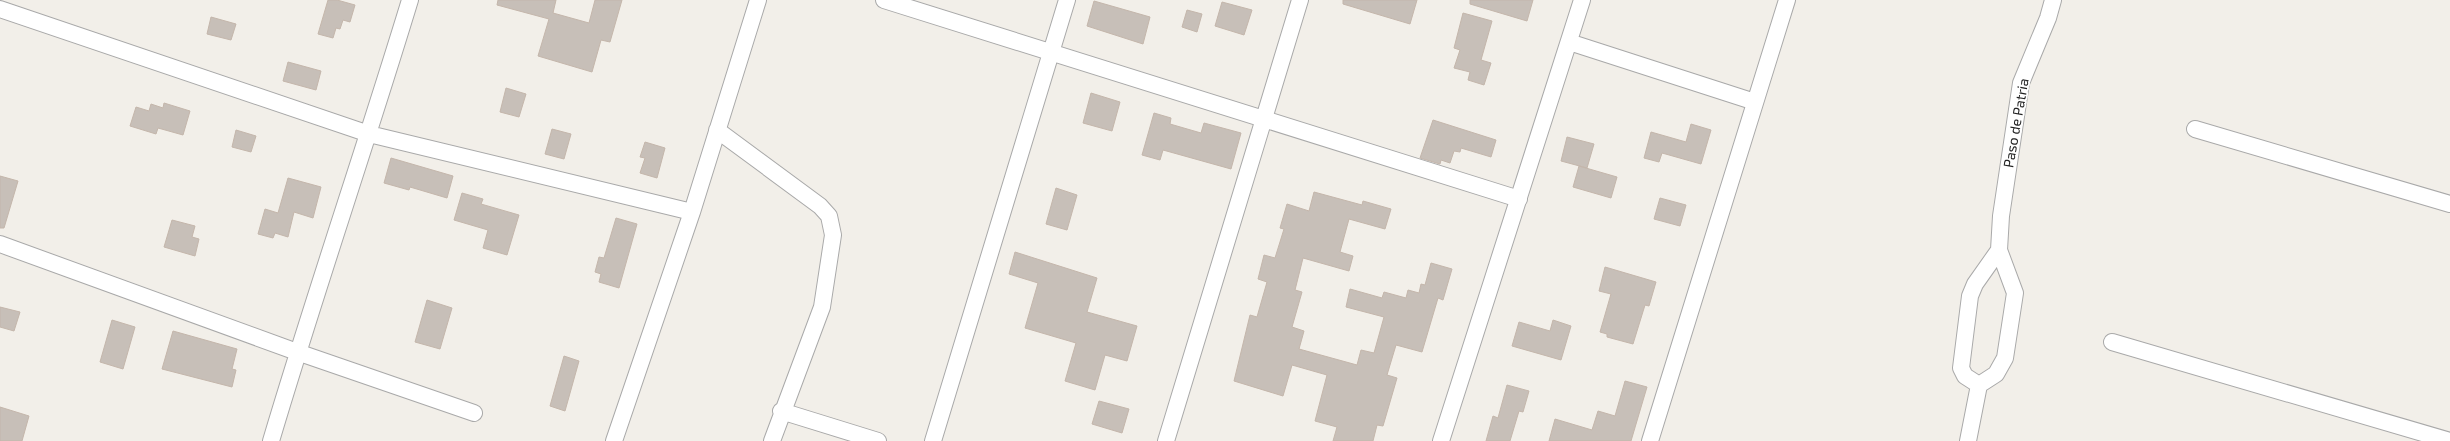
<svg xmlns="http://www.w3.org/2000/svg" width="2450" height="441" font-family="'Exo 2',sans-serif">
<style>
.building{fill:#c7bfb8;stroke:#c4b6ab}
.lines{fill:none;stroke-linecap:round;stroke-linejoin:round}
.minor-casing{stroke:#a9a9a9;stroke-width:18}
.minor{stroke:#fff;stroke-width:16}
.labels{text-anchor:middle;stroke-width:3.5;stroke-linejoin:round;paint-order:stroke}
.street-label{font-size:14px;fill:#222;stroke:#fff}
</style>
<rect width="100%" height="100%" fill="#f2efe9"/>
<path class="building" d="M 328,0 L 337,0 L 355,5 L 350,22 L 343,20 L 340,29 L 336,28 L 333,38 L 318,34 Z
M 498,0 L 556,0 L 553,13 L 589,23 L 595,0 L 622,0 L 610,42 L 601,40 L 592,72 L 538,56 L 549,19 L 497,5 Z
M 1343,0 L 1417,0 L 1410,24 L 1343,4 Z
M 1470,0 L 1533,0 L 1527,21 L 1470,4 Z
M 1094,1 L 1150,17 L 1143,44 L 1087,26 Z
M 1222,2 L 1252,10 L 1244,35 L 1215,26 Z
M 1187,10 L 1202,14 L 1197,32 L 1182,27 Z
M 1463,13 L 1492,21 L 1481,60 L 1491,63 L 1484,85 L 1468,80 L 1470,72 L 1454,68 L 1460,50 L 1454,48 Z
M 211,17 L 236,24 L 231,40 L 207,34 Z
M 288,62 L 321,71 L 316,90 L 283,81 Z
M 506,88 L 526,94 L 519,117 L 500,112 Z
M 1091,93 L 1120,102 L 1112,131 L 1083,123 Z
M 164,103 L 190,111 L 183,135 L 158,128 L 156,134 L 130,126 L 136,107 L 149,111 L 151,104 L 163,108 Z
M 1154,113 L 1171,118 L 1170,124 L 1201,133 L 1204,123 L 1241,133 L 1231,169 L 1163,150 L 1160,160 L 1142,155 Z
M 1433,120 L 1496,140 L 1491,157 L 1461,148 L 1460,152 L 1454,151 L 1450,163 L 1441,160 L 1440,164 L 1420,158 Z
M 1691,124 L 1711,130 L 1701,164 L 1662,153 L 1659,162 L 1644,158 L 1651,132 L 1686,142 Z
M 552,129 L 571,134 L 564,159 L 545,154 Z
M 236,130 L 256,136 L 251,152 L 232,147 Z
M 1567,137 L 1594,144 L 1587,168 L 1561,161 Z
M 645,142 L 665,148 L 657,178 L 640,173 L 645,158 L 640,157 Z
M 391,158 L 453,176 L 447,198 L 410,187 L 409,190 L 384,183 Z
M 1579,166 L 1617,177 L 1611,198 L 1573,187 Z
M 0,176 L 18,181 L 4,228 L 0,228 Z
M 288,178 L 321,187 L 313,218 L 294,212 L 288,237 L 275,233 L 273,238 L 258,234 L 265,209 L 278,213 Z
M 1056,188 L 1077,195 L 1067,230 L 1046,224 Z
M 1314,192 L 1362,205 L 1363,201 L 1391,209 L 1385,229 L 1349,219 L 1340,252 L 1353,256 L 1349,271 L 1303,258 L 1295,290 L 1302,292 L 1292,327 L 1304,331 L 1299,349 L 1357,365 L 1361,350 L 1374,353 L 1384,317 L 1346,307 L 1350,289 L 1382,298 L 1384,292 L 1406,298 L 1408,290 L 1419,293 L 1421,284 L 1425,285 L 1431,263 L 1452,269 L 1443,300 L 1438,298 L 1422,352 L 1396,345 L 1387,375 L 1397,378 L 1383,426 L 1377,425 L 1373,441 L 1333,441 L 1337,427 L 1315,421 L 1327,375 L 1292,365 L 1283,396 L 1234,381 L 1250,315 L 1257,317 L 1267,282 L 1258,279 L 1264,255 L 1275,258 L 1284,229 L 1280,228 L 1287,204 L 1309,211 Z
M 462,193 L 483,199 L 481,204 L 519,215 L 507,255 L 483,248 L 488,230 L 454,220 Z
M 1660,198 L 1686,205 L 1680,226 L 1654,219 Z
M 616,218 L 637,224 L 619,288 L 599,282 L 601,274 L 595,272 L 599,257 L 604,258 Z
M 172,220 L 195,226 L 192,237 L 199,239 L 195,256 L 164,247 Z
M 1015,252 L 1097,278 L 1087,312 L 1137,326 L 1127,361 L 1105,355 L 1095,390 L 1065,381 L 1076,343 L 1025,328 L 1038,283 L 1009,274 Z
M 1605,267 L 1656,282 L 1649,306 L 1645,305 L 1633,344 L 1607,337 L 1607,334 L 1600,332 L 1611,294 L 1599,291 Z
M 427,300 L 452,308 L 440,349 L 415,342 Z
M 0,307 L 20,312 L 14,331 L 0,327 Z
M 112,320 L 135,327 L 123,369 L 100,362 Z
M 1553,320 L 1571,326 L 1561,360 L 1512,346 L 1519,322 L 1550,331 Z
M 173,331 L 237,349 L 232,369 L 236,370 L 232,387 L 162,369 Z
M 564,356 L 579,361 L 565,411 L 550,406 Z
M 1625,381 L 1647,387 L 1631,441 L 1549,441 L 1555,419 L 1592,430 L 1598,411 L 1615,416 Z
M 1507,385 L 1529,391 L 1523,412 L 1519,411 L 1510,441 L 1486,441 L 1493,416 L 1498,418 Z
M 1099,401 L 1129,409 L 1122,433 L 1092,424 Z
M 0,407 L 29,416 L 22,441 L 0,441 Z"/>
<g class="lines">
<g class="minor-casing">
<path id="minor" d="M 884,0 L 1519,199
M 0,9 L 369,134 L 692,212
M 1569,42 L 1755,102
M 2195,129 L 2450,204
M 717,130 L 820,206 L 829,216 L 833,235 L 822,307 L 772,441
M 0,244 L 297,352 L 474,413
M 2112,342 L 2450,441
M 1979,385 L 1965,376 L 1961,368 L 1970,296 L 1975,284 L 1999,250
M 781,411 L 878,441
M 271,441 C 315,293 365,148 410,0
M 614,441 L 692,212 L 758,0
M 933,441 L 1067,0
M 1166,441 L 1300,0
M 1441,441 L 1582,0
M 1650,441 L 1787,0
M 1968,441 L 1979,385 L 1996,374 L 2005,358 L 2015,293 L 1999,250 L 2001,216 L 2021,83 L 2048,18 L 2053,0"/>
</g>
<use href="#minor" class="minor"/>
</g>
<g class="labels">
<g class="street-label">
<text transform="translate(2016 123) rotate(-80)" y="5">Paso de Patria</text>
</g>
</g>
</svg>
